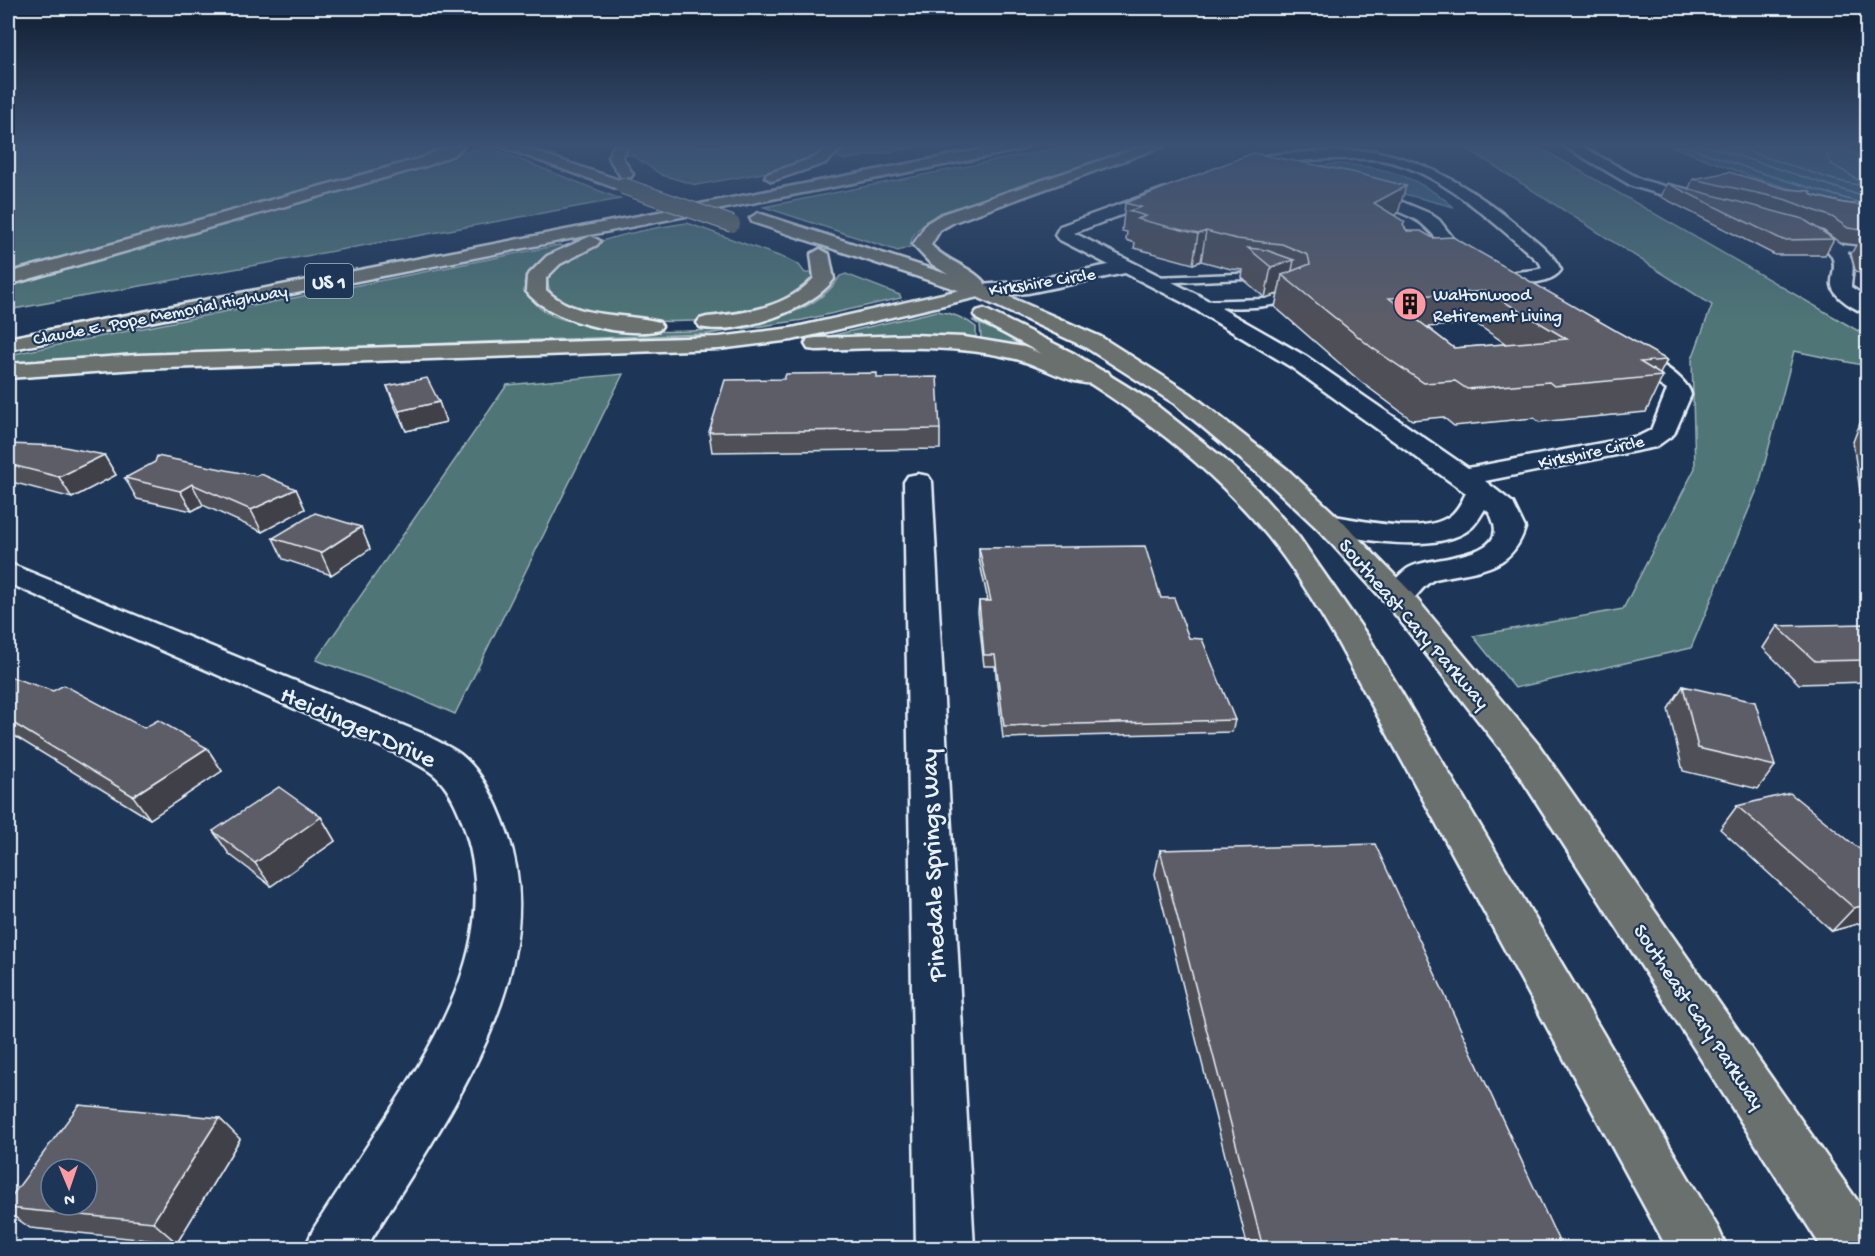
<svg xmlns="http://www.w3.org/2000/svg" width="1875" height="1256" font-family="'Gochi Hand',sans-serif">
<style>
.green{fill:#4f7476;stroke:#9cb2b7;stroke-width:1.5}
.water{fill:#406a88;stroke:#83a0b5;stroke-width:1.5}
.lines{fill:none;stroke-linecap:round;stroke-linejoin:round}
.shore{stroke:#a5bbcb;stroke-width:1.5}
.service-casing{stroke:#e8f1f8;stroke-width:5}
.minor-casing{stroke:#e8f1f8;stroke-width:5}
.primary-casing{stroke:#e8f1f8;stroke-width:5}
.motorway-casing{stroke:#e8f1f8;stroke-width:5}
.service{fill:#1d3557;fill-rule:evenodd}
.minor{fill:#1d3557;fill-rule:evenodd}
.primary{fill:#6a706d;fill-rule:evenodd}
.motorway{fill:#6a706d;fill-rule:evenodd}
.primary-bridge-casing{stroke:#e8f1f8;stroke-width:18;stroke-linecap:butt}
.primary-bridge{stroke:#6a706d;stroke-width:16}
.wall{fill:#505059;stroke:#e8f1f8;stroke-width:1.5;fill-rule:evenodd}
.shaded-wall{fill:#414149;stroke:#e8f1f8;stroke-width:1.5}
.building{fill:#5d5d68;stroke:#e8f1f8;stroke-width:1.5;fill-rule:evenodd}
.labels{text-anchor:middle;stroke-width:4.5;stroke-linejoin:round;paint-order:stroke}
.far-street-label{font-size:18px;fill:#e8f1f8;stroke:#1d3557}
.far-poi-label{font-size:18px;fill:#e8f1f8;stroke:#1d3557;text-anchor:start}
.shield{fill:#1d3557;stroke:#abb9c8;stroke-width:1.5}
.shield-label{font-size:20px;font-weight:bold;fill:#e8f1f8}
.street-label{font-size:21px;fill:#e8f1f8;stroke:#1d3557}
.near-street-label{font-size:26px;fill:#e8f1f8;stroke:#1d3557}
</style>
<rect width="100%" height="100%" fill="#1d3557"/>
<filter id="ink" filterUnits="userSpaceOnUse"><feTurbulence type="fractalNoise" baseFrequency=".0167" numOctaves="2"/><feDisplacementMap in="SourceGraphic" scale="12" xChannelSelector="R" yChannelSelector="G"/><feConvolveMatrix kernelMatrix="1 2 1 2 8 2 1 2 1" color-interpolation-filters="sRGB"/></filter>
<g filter="url(#ink)">
<path class="green" d="M 8,146 L 444,146 L 444,147 L 427,156 L 385,169 L 8,271 Z
M 628,146 L 829,146 L 820,156 L 785,169 L 696,185 L 662,175 L 632,155 L 623,154 Z
M 846,146 L 919,146 L 845,160 L 835,156 L 843,152 Z
M 1067,146 L 1143,146 L 944,214 C 928,222 912,228 910,247 L 898,251 L 764,207 Z
M 1463,146 L 1537,146 L 1867,336 L 1867,366 L 1794,351 L 1759,485 L 1691,648 L 1515,688 L 1473,636 L 1623,609 L 1695,468 L 1692,359 L 1712,305 Z
M 488,147 L 620,199 L 8,310 L 8,282 L 455,154 Z
M 687,223 L 787,259 L 799,265 L 805,273 L 813,273 L 810,282 C 761,326 669,326 608,316 C 592,313 574,311 560,302 C 552,297 550,292 548,284 C 542,244 661,227 687,223 Z
M 559,245 L 564,247 C 545,254 533,265 524,283 C 528,293 533,303 541,309 C 554,319 574,322 589,325 C 652,337 804,338 840,276 L 846,274 L 900,295 L 901,298 L 803,320 L 707,334 L 202,352 L 8,365 L 8,355 Z
M 937,311 C 951,313 965,318 976,327 L 976,337 L 821,338 Z
M 972,320 L 1033,349 L 986,341 L 981,338 L 980,325 Z
M 623,374 L 455,714 L 405,692 L 316,660 L 507,385 Z"/>
<path class="water" d="M 1671,146 L 1843,147 L 1867,160 L 1867,212 L 1753,177 Z
M 1337,164 C 1384,166 1417,176 1454,207 L 1301,167 Z"/>
<g class="lines">
<path class="shore" d="M 1687,146 L 1755,171 L 1860,203
M 1708,146 L 1868,198
M 1733,146 L 1834,180 L 1858,185 L 1858,180 L 1830,163 L 1824,146"/>
<g class="service-casing">
<path id="service" d="M 1833,244 L 1868,248 L 1868,254 L 1830,249 L 1829,247 Z
M 1264,273 L 1269,276 L 1267,278 L 1154,283 L 1149,280 L 1154,277 Z
M 1297,290 L 1302,293 C 1280,312 1226,307 1198,307 L 1193,304 L 1198,301 L 1264,299 Z"/>
</g>
<g class="minor-casing">
<path id="minor" d="M 1564,146 L 1581,146 L 1642,180 L 1714,200 L 1716,203 L 1708,208 L 1632,186 Z
M 1374,151 C 1432,162 1479,193 1523,230 C 1538,242 1553,253 1561,270 C 1554,280 1540,282 1529,283 L 1545,297 L 1542,301 L 1528,301 L 1500,279 C 1509,269 1529,273 1542,268 L 1540,263 C 1497,225 1430,161 1370,159 C 1334,158 1295,160 1259,165 C 1250,166 1240,171 1234,164 C 1245,152 1352,150 1374,151 Z
M 1165,188 L 1173,193 L 1171,196 L 1074,233 L 1198,295 L 1307,357 L 1468,468 L 1639,436 L 1651,430 L 1667,390 L 1617,358 L 1614,353 L 1617,348 C 1634,344 1690,377 1691,395 L 1674,434 L 1656,447 L 1485,481 L 1513,503 L 1525,528 C 1511,573 1475,570 1435,579 C 1414,590 1416,611 1387,604 L 1382,597 C 1388,588 1398,575 1407,569 C 1425,556 1504,560 1494,524 C 1492,518 1491,513 1485,509 C 1481,515 1477,523 1471,528 C 1438,555 1357,540 1319,530 L 1315,524 L 1319,518 L 1329,515 C 1361,520 1422,536 1450,516 C 1457,511 1462,501 1466,493 L 1291,367 L 1184,303 L 1125,273 L 1028,293 L 980,297 L 970,291 L 980,285 L 1028,281 L 1109,265 L 1058,239 L 1055,235 L 1060,226 Z
M 1357,190 L 1400,201 L 1429,213 L 1439,220 L 1453,238 L 1488,263 L 1486,267 C 1459,274 1437,233 1418,221 C 1398,209 1374,204 1351,198 L 1349,195 Z
M 1790,220 C 1811,225 1847,238 1852,262 C 1854,270 1851,279 1851,287 L 1868,298 L 1868,314 C 1857,311 1833,297 1832,285 C 1831,276 1837,266 1832,257 C 1825,242 1799,233 1784,229 L 1782,225 L 1784,221 Z
M 918,474 L 928,476 L 932,482 L 974,1248 L 916,1248 L 904,482 L 908,476 Z
M 8,563 L 424,734 C 436,741 449,746 460,754 C 482,771 498,806 507,832 C 558,976 437,1131 366,1248 L 305,1248 L 314,1228 C 338,1191 362,1154 386,1117 C 441,1033 499,938 466,833 C 460,813 450,788 433,774 C 423,766 409,760 398,754 L 8,583 Z"/>
</g>
<g class="primary-casing">
<path id="primary" d="M 499,146 L 519,146 L 628,183 L 631,186 L 628,189 L 618,189 Z
M 758,213 L 987,287 L 1101,337 L 1191,394 L 1288,470 L 1339,518 L 1409,590 L 1538,744 L 1868,1216 L 1868,1248 L 1822,1248 L 1512,764 L 1387,604 L 1319,530 L 1268,482 L 1175,404 L 1085,347 L 973,295 L 752,222 L 750,218 Z
M 984,309 L 1073,353 L 1151,401 L 1223,458 L 1256,489 L 1298,536 L 1371,641 L 1718,1228 L 1727,1248 L 1667,1248 L 1337,641 C 1316,605 1294,568 1267,535 C 1188,440 1085,375 977,319 L 974,315 L 977,311 Z"/>
</g>
<g class="motorway-casing">
<path id="motorway" d="M 448,146 L 464,146 L 453,155 L 429,165 L 8,285 L 8,273 L 419,159 Z
M 614,146 L 628,146 L 622,157 L 633,174 L 631,177 L 621,177 L 608,157 Z
M 829,146 L 844,146 L 826,163 L 772,181 L 765,177 L 767,174 L 816,157 Z
M 1000,146 L 1027,146 L 1020,150 L 8,350 L 8,338 Z
M 1144,146 L 1164,146 L 954,222 L 940,230 L 931,245 C 948,264 978,267 990,291 L 987,295 L 792,340 L 719,349 L 137,369 L 8,378 L 8,364 L 137,355 L 719,337 L 792,328 L 969,288 L 930,263 L 913,245 L 927,223 L 942,214 Z
M 591,236 L 600,241 L 597,245 L 560,264 L 546,278 L 546,290 C 577,320 621,312 659,322 L 662,326 L 659,330 C 626,339 547,320 526,291 L 527,276 L 547,256 Z
M 820,249 L 829,254 L 834,279 C 812,310 736,336 700,327 L 697,323 L 700,319 L 707,317 C 746,313 786,308 814,278 L 811,254 Z
M 912,335 L 964,337 L 1024,347 L 1068,364 L 1108,372 L 1111,377 L 1108,382 C 1076,390 1046,367 1016,359 C 951,343 883,348 816,350 L 808,349 L 805,344 L 808,339 L 816,338 Z"/>
</g>
<use href="#service" class="service"/>
<use href="#minor" class="minor"/>
<use href="#primary" class="primary"/>
<use href="#motorway" class="motorway"/>
<g class="primary-bridge-casing">
<path id="primary-bridge" d="M 623,186 L 732,224"/>
</g>
<use href="#primary-bridge" class="primary-bridge"/>
</g>
<path class="wall" d="M 1693,179 L 1812,195 L 1843,203 L 1868,206 L 1868,279 L 1855,270 L 1851,254 L 1856,245 L 1840,243 L 1824,231 L 1818,229 L 1834,239 L 1825,255 L 1775,255 L 1661,197 L 1667,183 L 1689,188 Z
M 1125,203 L 1398,213 L 1394,215 L 1407,231 L 1433,238 L 1667,360 L 1660,374 L 1663,376 L 1646,412 L 1539,422 L 1534,418 L 1454,426 L 1443,417 L 1412,420 L 1361,382 L 1275,307 L 1278,294 L 1265,298 L 1242,278 L 1243,270 L 1231,269 L 1201,261 L 1193,264 L 1134,248 L 1135,243 L 1126,240 L 1127,232 L 1122,231 ZM 1475,323 L 1506,344 L 1454,348 L 1427,327 Z
M 877,378 L 940,429 L 940,449 L 712,452 L 709,432 Z
M 387,386 L 439,402 L 446,422 L 406,431 L 394,405 Z
M 1868,402 L 1868,530 L 1865,526 L 1853,442 Z
M 8,444 L 104,455 L 116,475 L 72,498 L 8,481 Z
M 125,478 L 296,489 L 305,509 L 262,532 L 203,505 L 192,511 L 137,499 Z
M 361,527 L 370,549 L 331,575 L 283,559 L 273,538 Z
M 979,548 L 1161,598 L 1189,638 L 1235,720 L 1232,732 L 1003,738 L 995,666 L 984,666 L 978,612 L 979,601 L 988,601 L 979,559 Z
M 1777,626 L 1868,628 L 1868,682 L 1799,684 L 1763,648 Z
M 8,676 L 144,728 L 207,748 L 222,771 L 150,819 L 8,732 Z
M 1683,686 L 1775,766 L 1758,789 L 1683,771 L 1668,709 Z
M 1737,806 L 1868,856 L 1868,921 L 1832,931 L 1720,829 Z
M 321,817 L 335,841 L 271,886 L 229,854 L 213,831 Z
M 1160,850 L 1562,1248 L 1248,1248 L 1155,874 Z
M 219,1118 L 240,1139 L 177,1243 L 30,1228 L 8,1212 L 8,1201 Z"/>
<path class="shaded-wall" d="M 1406,186 L 1398,213 L 1366,232 L 1374,203 Z
M 1206,231 L 1201,261 L 1193,264 L 1198,234 Z
M 1294,260 L 1290,281 L 1282,275 L 1278,294 L 1265,298 L 1271,267 Z
M 439,402 L 446,422 L 406,431 L 399,411 Z
M 104,455 L 116,475 L 72,498 L 59,477 Z
M 192,484 L 203,505 L 192,511 L 180,491 Z
M 296,489 L 305,509 L 262,532 L 251,510 Z
M 361,527 L 370,549 L 331,575 L 321,553 Z
M 207,748 L 222,771 L 150,819 L 133,796 Z
M 321,817 L 335,841 L 271,886 L 255,863 Z
M 1868,904 L 1868,921 L 1832,931 L 1854,908 Z
M 219,1118 L 240,1139 L 177,1243 L 153,1222 Z"/>
<path class="building" d="M 1253,153 L 1352,172 L 1406,186 L 1374,203 L 1405,222 L 1403,225 L 1407,231 L 1421,231 L 1433,238 L 1453,237 L 1667,360 L 1640,362 L 1663,376 L 1554,386 L 1549,382 L 1467,389 L 1455,381 L 1424,383 L 1371,347 L 1282,275 L 1310,264 L 1308,255 L 1282,244 L 1237,239 L 1206,231 L 1198,234 L 1137,219 L 1146,216 L 1129,211 L 1141,207 L 1125,203 ZM 1486,291 L 1567,339 L 1454,348 L 1389,298 Z
M 1729,172 L 1787,189 L 1810,191 L 1812,195 L 1843,203 L 1868,206 L 1868,231 L 1848,228 L 1832,217 L 1784,199 L 1693,179 Z
M 1667,183 L 1803,219 L 1834,239 L 1783,240 Z
M 1859,239 L 1868,240 L 1868,258 L 1863,255 Z
M 1248,248 L 1266,250 L 1294,260 L 1271,267 Z
M 877,373 L 877,378 L 937,377 L 940,429 L 709,432 L 725,380 L 784,379 L 786,374 Z
M 427,378 L 439,402 L 399,411 L 387,386 Z
M 1868,418 L 1868,432 L 1866,423 Z
M 8,444 L 60,446 L 104,455 L 59,477 L 8,464 Z
M 157,456 L 256,476 L 261,474 L 296,489 L 251,510 L 192,484 L 180,491 L 125,478 L 155,462 Z
M 315,513 L 361,527 L 321,553 L 273,538 Z
M 1145,546 L 1161,598 L 1174,598 L 1189,638 L 1202,639 L 1235,720 L 1004,726 L 995,655 L 984,655 L 979,601 L 991,601 L 979,548 Z
M 1863,624 L 1868,628 L 1868,660 L 1815,661 L 1777,626 Z
M 8,676 L 53,691 L 64,685 L 144,728 L 158,720 L 207,748 L 133,796 L 8,720 Z
M 1683,686 L 1755,702 L 1775,766 L 1698,748 Z
M 279,787 L 321,817 L 255,863 L 213,831 Z
M 1790,793 L 1868,856 L 1868,904 L 1854,908 L 1737,806 Z
M 1375,844 L 1562,1248 L 1263,1248 L 1160,850 Z
M 79,1105 L 219,1118 L 153,1222 L 8,1208 L 8,1201 ZM 51,1169 L 87,1169 L 87,1205 L 51,1205 Z"/>
</g>
<linearGradient id="sky" x2="0" y2="1"><stop stop-color="#101d30"/><stop offset="0.45" stop-color="#3a5174"/><stop offset="1" stop-color="#3a5174" stop-opacity="0"/></linearGradient>
<rect width="1875" height="322" fill="url(#sky)"/>
<defs>
<g id="building-disc" transform="scale(1.725)"><circle r="9.5" fill="#ff9aa2" stroke="#1d3557"/><path d="M-4-6H4V6H1V3H-1V6H-4ZM-2.5-4.3h1.7v1.8h-1.7ZM.8-4.3h1.7v1.8H.8ZM-2.5-1h1.7V.8h-1.7ZM.8-1h1.7V.8H.8Z" fill="#111"/></g>
</defs>
<g fill-rule="evenodd">
<use href="#building-disc" x="1410" y="304"/>
</g>
<g class="labels">
<g class="far-street-label">
<text transform="translate(1042 281) rotate(-9)" y="6">Kirkshire Circle</text>
<text transform="translate(160 314) rotate(-11)" y="6">Claude E. Pope Memorial Highway</text>
<text transform="translate(1591 451) rotate(-12)" y="6">Kirkshire Circle</text>
</g>
<g class="far-poi-label">
<text x="1433" y="300">Waltonwood<tspan x="1433" dy="21">Retirement Living</tspan></text>
</g>
<rect class="shield" x="305" y="264" width="48" height="34" rx="4.5"/>
<g class="shield-label">
<text x="329" y="288">US 1</text>
</g>
<g class="street-label">
<text transform="translate(1415 623) rotate(49)" y="7">Southeast Cary Parkway</text>
<text transform="translate(1700 1016) rotate(56)" y="7">Southeast Cary Parkway</text>
</g>
<g class="near-street-label">
<text transform="translate(359 725) rotate(24)" y="9">Heidinger Drive</text>
<text transform="translate(931 865) rotate(-92)" y="9">Pinedale Springs Way</text>
</g>
</g>
<rect width="1875" height="1256" fill="none" stroke="#1d3557" stroke-width="30"/>
<rect x="15" y="15" width="1845" height="1226" fill="none" stroke="#e8f1f8" stroke-width="2" filter="url(#ink)"/>
<g transform="translate(69 1187) rotate(178)"><circle r="28" fill="#1d3557" stroke="#6e8097" stroke-width="1.5"/>
<path d="M0-4.5L10 22L0 15L-10 22Z" fill="#ff9aa2"/>
<text y="-9" font-size="16" font-weight="bold" text-anchor="middle" fill="#e8f1f8">N</text>
</g>
</svg>
